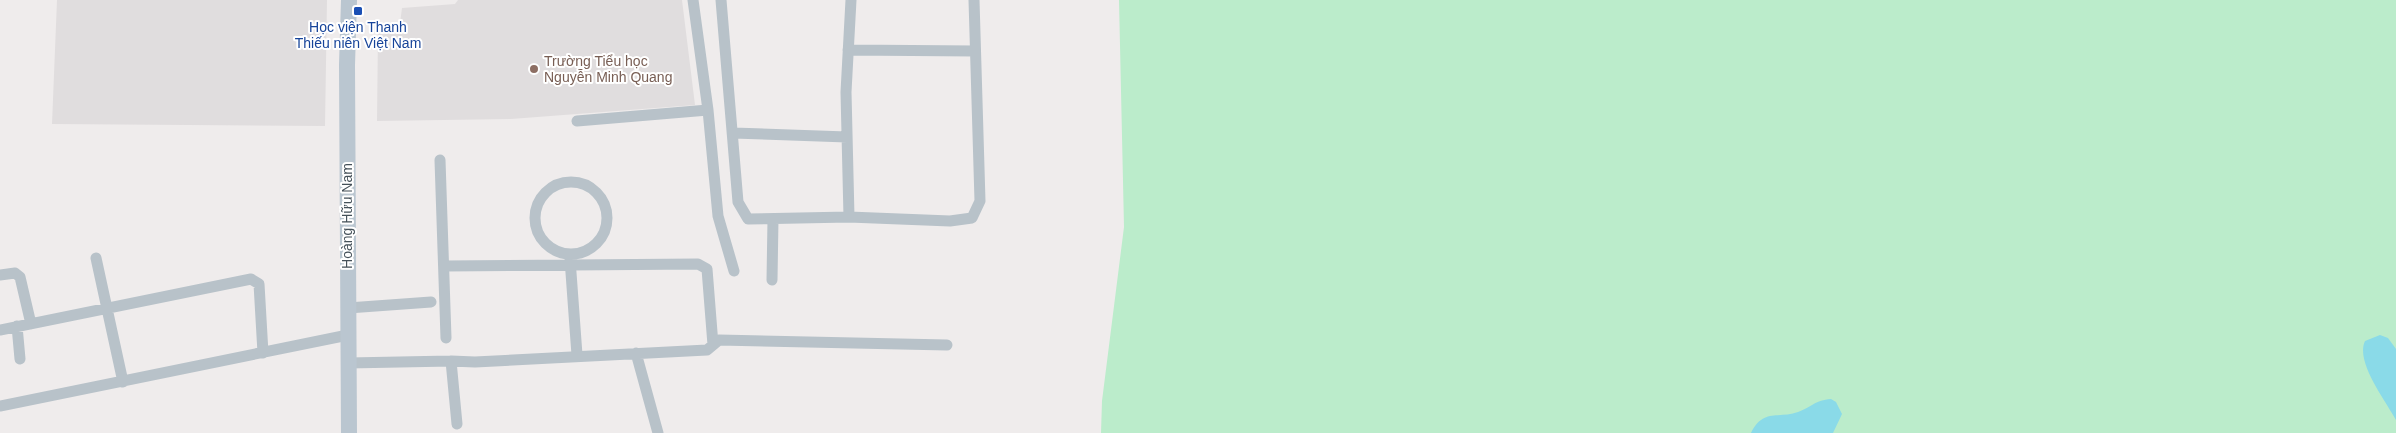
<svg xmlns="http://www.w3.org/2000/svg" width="2396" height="433" font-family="Arial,sans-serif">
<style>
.education{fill:#e0ddde}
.green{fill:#bbeccb}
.water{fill:#8adae8}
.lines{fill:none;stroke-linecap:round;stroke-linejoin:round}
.minor{stroke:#b8c2c9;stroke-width:11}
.secondary{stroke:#bac6d0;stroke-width:16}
.transit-dot{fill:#1a4fb4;stroke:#fff;stroke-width:2}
.education-dot{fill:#8d6e63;stroke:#fff;stroke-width:2}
.labels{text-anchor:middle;stroke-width:4;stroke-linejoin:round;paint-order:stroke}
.transit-label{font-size:14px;fill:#164399;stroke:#fff}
.education-label{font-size:14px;fill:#785e54;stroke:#fff;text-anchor:start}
.street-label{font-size:14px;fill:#455159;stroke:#fff}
</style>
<rect width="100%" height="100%" fill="#efecec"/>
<path class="education" d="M 57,0 L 327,0 L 325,126 L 52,124 Z
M 458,0 L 682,0 L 695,105 L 511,119 L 377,121 L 378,32 L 399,31 L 402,8 L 455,4 Z"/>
<path class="green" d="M 1119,0 L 2396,0 L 2396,433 L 1101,433 L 1102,401 L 1124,227 Z"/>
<path class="water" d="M 2380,335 L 2388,338 L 2396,349 L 2396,420 C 2386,401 2355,362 2365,341 Z
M 1831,399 L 1836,402 L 1842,414 L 1833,433 L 1751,433 C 1763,408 1779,419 1798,412 C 1812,407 1815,400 1831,399 Z"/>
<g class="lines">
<path class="minor" d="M 693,0 L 708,110 L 718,216 L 734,271
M 721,0 L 738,202 L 748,219 L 849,217 L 846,92 L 851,0
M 848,50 L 975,51
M 577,121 L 708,110
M 733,133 L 847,137
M 440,160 L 446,338
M535 218a36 36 0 1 1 72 0a36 36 0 1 1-72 0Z
M 849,217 L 950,221 L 972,218 L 980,201 L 974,0
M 96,258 L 123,382
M 570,259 L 577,355
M 445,266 L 698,264 L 707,269 L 713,345
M 0,275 L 15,273 L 20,277 L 31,324
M 772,280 L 773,219
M 348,308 L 431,302
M 17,326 L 20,359
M 0,330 L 251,279 L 259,284 L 263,353
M 636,353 L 658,433
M 451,361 L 457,424
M 348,363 L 451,361 L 475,362 L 707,350 L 719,340 L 947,345
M 0,406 L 348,335"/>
<path class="secondary" d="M 349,433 L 347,65 L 349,0"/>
</g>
<rect class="transit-dot" x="353" y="6" width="10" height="10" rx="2.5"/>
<circle class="education-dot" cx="534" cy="69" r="5"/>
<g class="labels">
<g class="transit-label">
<text x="358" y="32">Học viện Thanh<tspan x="358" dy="16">Thiếu niên Việt Nam</tspan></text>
</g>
<g class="education-label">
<text x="544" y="66">Trường Tiểu học<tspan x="544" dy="16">Nguyễn Minh Quang</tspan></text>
</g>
<g class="street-label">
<text transform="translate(347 216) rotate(-90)" y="5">Hoàng Hữu Nam</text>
</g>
</g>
</svg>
